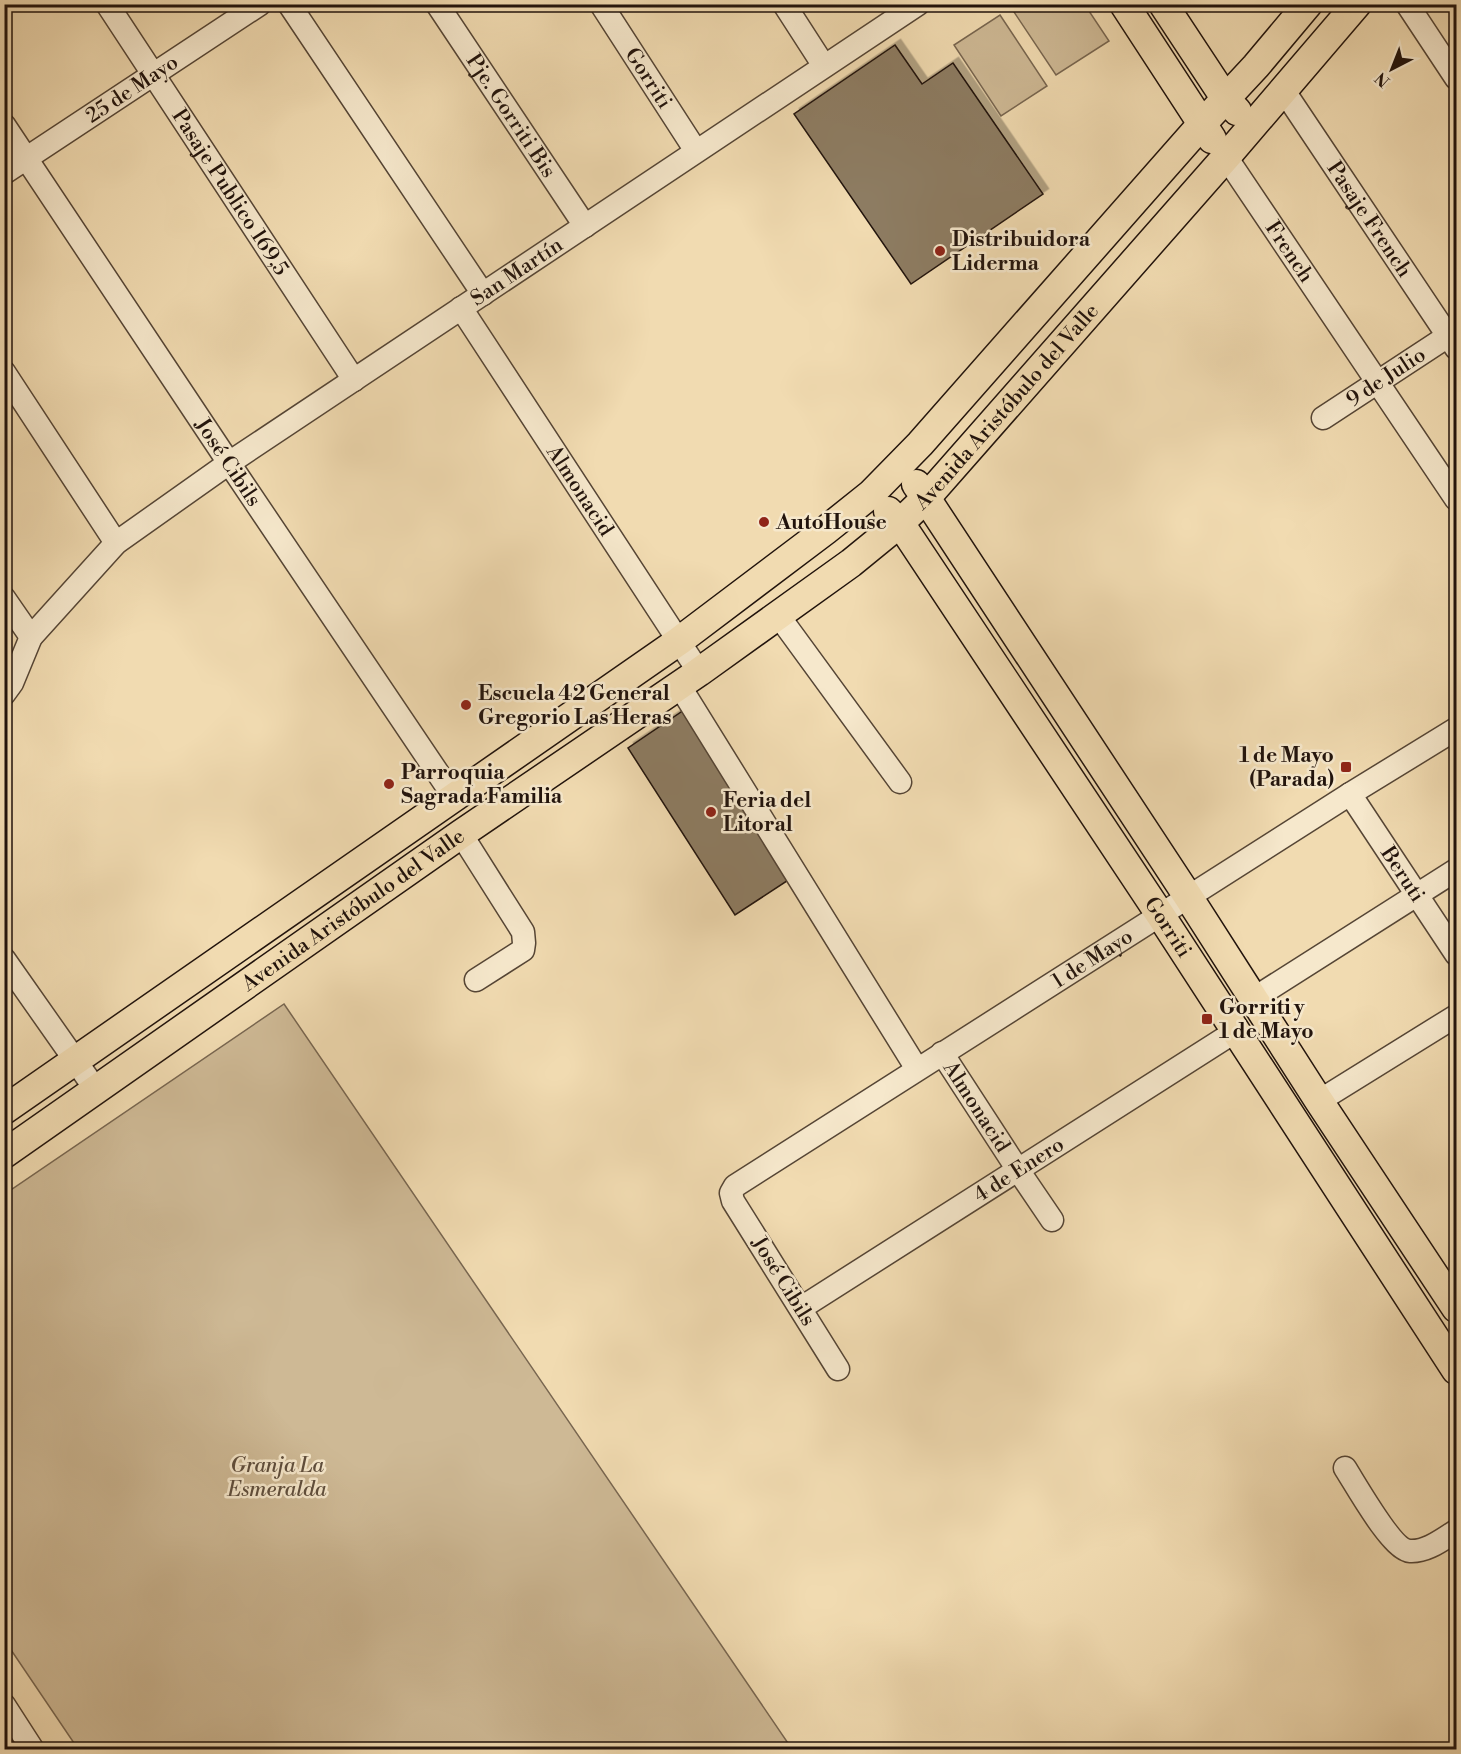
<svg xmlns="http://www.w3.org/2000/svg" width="1461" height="1754" font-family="'Libre Bodoni',serif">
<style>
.green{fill:#ceb995;stroke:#786650;stroke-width:1.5}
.building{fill:#8d7b62;stroke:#21130c;stroke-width:1.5;filter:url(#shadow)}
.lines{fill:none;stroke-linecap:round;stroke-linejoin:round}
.minor-casing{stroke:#554535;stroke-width:25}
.major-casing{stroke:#21130c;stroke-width:31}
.minor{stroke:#f6e8cc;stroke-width:22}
.major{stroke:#f1dbb1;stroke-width:28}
.poi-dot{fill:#8f2418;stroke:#f6e8cc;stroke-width:2}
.labels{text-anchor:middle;stroke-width:5;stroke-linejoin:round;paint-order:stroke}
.street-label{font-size:21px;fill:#21130c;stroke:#f6e8cc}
.poi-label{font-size:21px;font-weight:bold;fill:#21130c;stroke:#f6e8cc;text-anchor:start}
.park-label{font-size:21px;font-style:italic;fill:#5e4d3c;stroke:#f6e8cc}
</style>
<defs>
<filter id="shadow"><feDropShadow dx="5.5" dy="-5.5" stdDeviation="0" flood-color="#0004"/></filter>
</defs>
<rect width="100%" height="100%" fill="#f1dbb1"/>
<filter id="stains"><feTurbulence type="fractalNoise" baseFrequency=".00333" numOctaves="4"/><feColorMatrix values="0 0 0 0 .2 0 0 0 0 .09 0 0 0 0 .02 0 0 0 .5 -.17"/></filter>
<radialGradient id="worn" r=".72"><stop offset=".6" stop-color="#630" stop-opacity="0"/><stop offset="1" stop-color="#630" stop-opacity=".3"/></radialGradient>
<path class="green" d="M 1013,4 L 1085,5 L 1109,41 L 1056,75 L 1010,6 Z
M 1000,15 L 1047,86 L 1001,116 L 954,45 Z
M 284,1004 L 792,1749 L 78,1749 L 5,1641 L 5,1194 Z"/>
<path class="building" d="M 895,45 L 922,84 L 953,63 L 1043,194 L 911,284 L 794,114 Z
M 687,708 L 793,877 L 735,915 L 628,748 Z"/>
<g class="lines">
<g class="minor-casing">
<g id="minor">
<path id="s1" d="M 107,4 L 354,380"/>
<path d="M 289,4 L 483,294"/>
<path id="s2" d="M 437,4 L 585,226"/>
<path id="s3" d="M 601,4 L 696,151"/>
<path d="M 784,4 L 824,66"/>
<path d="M 1407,4 L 1456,78"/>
<path id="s4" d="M 1284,91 L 1456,348"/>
<path id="s5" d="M 4,125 L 229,463 L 454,797"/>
<path id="s6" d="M 1226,157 L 1456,499"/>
<path id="s7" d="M 4,173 L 260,4"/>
<path id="s8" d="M 461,308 L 699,672"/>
<path d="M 4,372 L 116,543"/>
<path id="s9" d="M 1323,418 L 1448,336"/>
<path d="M 4,598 L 31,637"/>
<path d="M 778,615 L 900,782"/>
<path d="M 679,685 L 917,1069"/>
<path id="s10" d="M 4,694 L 12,683 L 31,637 L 116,543 L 229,463 L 918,4"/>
<path id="s11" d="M 1350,794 L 1456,954"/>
<path d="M 461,834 L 523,932 L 524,943 L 523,950 L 476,980"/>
<path d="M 4,959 L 96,1090"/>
<path d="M 1253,999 L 1456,870"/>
<path id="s12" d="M 942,1053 L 1018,1170 L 1052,1220"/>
<path d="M 1319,1101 L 1456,1016"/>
<path id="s13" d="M 801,1308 L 1236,1031"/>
<path id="s14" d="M 838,1369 L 733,1201 L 731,1193 L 735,1186 L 1350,794 L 1456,729"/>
<path d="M 1345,1468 C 1356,1485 1392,1550 1410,1551 C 1427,1552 1443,1539 1456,1531"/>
<path d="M 4,1705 L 33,1750"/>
</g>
</g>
<g class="major-casing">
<g id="major">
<path d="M 1124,4 L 1212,139"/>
<path d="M 1163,4 L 1225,98 L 1237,111"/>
<path d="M 916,484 L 926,498 L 1189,898 L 1319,1101 L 1456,1308"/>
<path id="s15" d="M 888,511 L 900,523 L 1161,916 L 1456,1370"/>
<path d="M 4,1110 L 679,641 L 826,530 L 871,494 L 920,444 L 1202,124 L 1256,66 L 1308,4"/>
<path id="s16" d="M 4,1154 L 461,834 L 699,672 L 851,563 L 900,523 L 926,498 L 1226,157 L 1357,4"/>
</g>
</g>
<use href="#minor" class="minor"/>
<use href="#major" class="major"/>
</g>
<g class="poi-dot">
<circle cx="940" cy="251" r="6"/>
<circle cx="764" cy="522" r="6"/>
<circle cx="466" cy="705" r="6"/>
<rect x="1340" y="761" width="12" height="12" rx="3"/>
<circle cx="389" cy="784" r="6"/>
<circle cx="711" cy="812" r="6"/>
<rect x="1201" y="1013" width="12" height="12" rx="3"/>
</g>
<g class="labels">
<g class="street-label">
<text dy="7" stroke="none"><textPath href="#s3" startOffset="88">Gorriti</textPath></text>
<text dy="7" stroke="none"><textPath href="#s7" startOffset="153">25 de Mayo</textPath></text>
<text dy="7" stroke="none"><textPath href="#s2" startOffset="134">Pje. Gorriti Bis</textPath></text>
<text dy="7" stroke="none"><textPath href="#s1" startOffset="225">Pasaje Publico 169,5</textPath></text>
<text dy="7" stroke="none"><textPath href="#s4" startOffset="154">Pasaje French</textPath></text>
<text dy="7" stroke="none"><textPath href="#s6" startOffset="114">French</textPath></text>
<text dy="7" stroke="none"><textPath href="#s10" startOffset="674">San Martín</textPath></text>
<text dy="7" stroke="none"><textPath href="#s9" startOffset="75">9 de Julio</textPath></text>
<text dy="7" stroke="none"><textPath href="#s16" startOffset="1254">Avenida Aristóbulo del Valle</textPath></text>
<text dy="7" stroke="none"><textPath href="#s5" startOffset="405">José Cibils</textPath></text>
<text dy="7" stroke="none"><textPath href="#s8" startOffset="218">Almonacid</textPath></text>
<text dy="7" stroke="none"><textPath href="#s11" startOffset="96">Beruti</textPath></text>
<text dy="7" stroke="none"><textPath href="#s16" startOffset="426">Avenida Aristóbulo del Valle</textPath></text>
<text dy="7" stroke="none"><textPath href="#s15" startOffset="502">Gorriti</textPath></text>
<text dy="7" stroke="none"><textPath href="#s14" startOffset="638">1 de Mayo</textPath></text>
<text dy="7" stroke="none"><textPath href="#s12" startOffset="64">Almonacid</textPath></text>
<text dy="7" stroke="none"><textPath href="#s13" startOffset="258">4 de Enero</textPath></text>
<text transform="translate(784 1281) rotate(58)" y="7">José Cibils</text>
</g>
<g class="poi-label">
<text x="952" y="246">Distribuidora<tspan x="952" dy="24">Liderma</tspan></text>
<text x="776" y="529">AutoHouse</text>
<text x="478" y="700">Escuela 42 General<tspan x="478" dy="24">Gregorio Las Heras</tspan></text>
<text x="1334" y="762" text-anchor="end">1 de Mayo<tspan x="1334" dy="24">(Parada)</tspan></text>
<text x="401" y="779">Parroquia<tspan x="401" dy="24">Sagrada Familia</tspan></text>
<text x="723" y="807">Feria del<tspan x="723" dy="24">Litoral</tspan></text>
<text x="1219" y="1014">Gorriti y<tspan x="1219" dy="24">1 de Mayo</tspan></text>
</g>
<g class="park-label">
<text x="277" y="1472">Granja La<tspan x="277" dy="24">Esmeralda</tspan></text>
</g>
</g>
<rect width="1461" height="1754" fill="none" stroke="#f1dbb1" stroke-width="24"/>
<rect x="6" y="6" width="1449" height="1742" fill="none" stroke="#21130c" stroke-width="3"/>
<rect x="12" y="12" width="1437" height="1730" fill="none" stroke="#21130c" stroke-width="1.5"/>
<g transform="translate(1392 69) rotate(222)" stroke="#f6e8cc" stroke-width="4.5" paint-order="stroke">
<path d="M0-4.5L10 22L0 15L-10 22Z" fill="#21130c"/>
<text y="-9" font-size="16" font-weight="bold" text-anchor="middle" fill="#21130c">N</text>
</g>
<rect width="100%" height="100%" filter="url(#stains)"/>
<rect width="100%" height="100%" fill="url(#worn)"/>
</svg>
